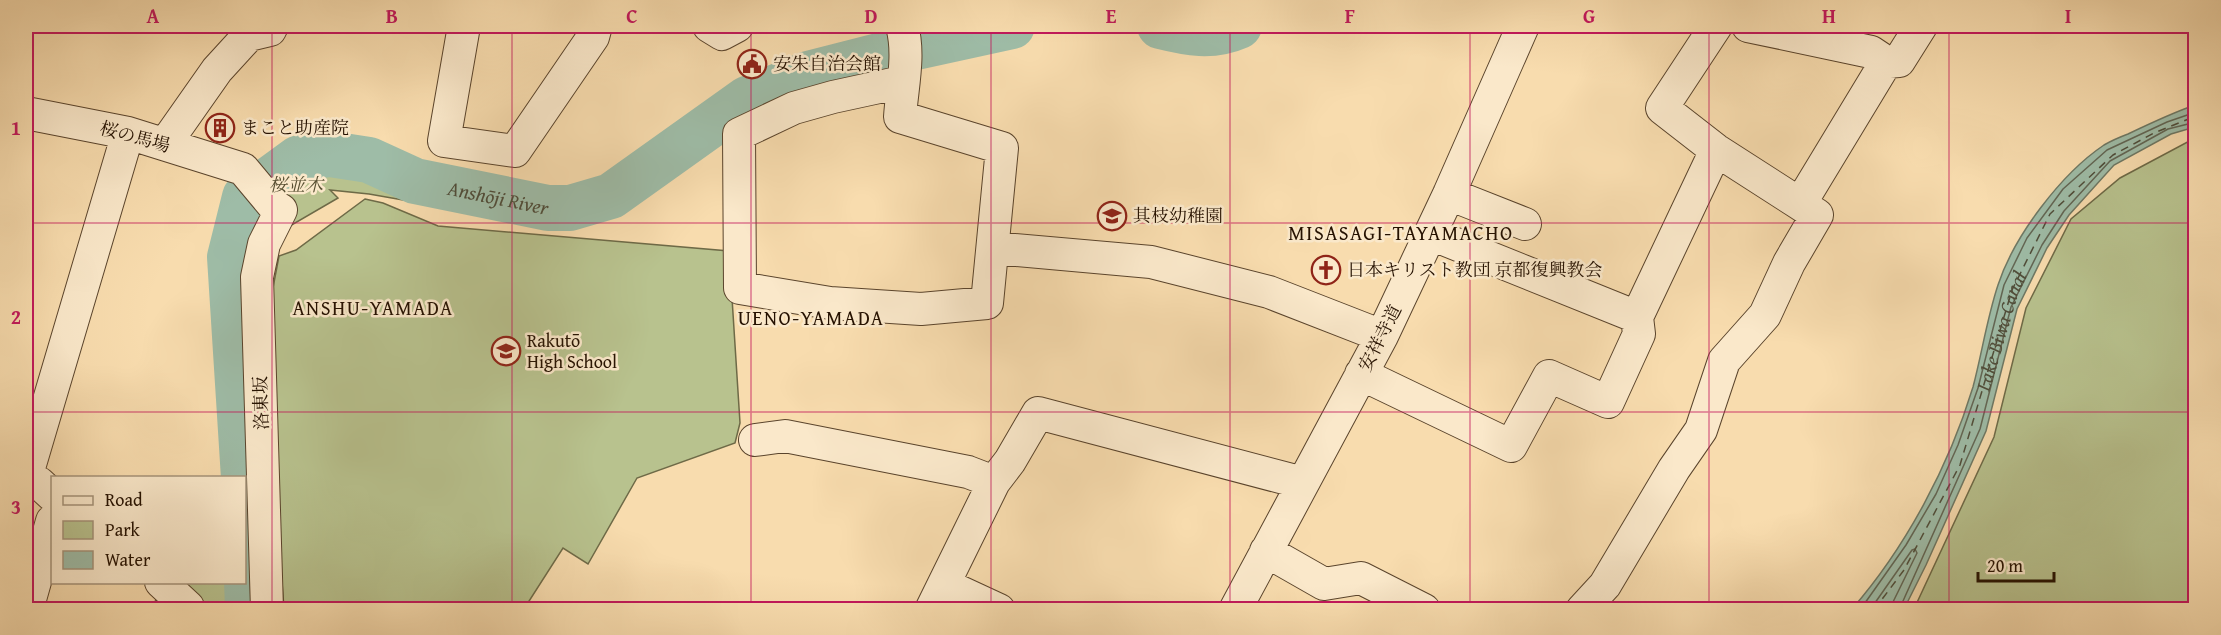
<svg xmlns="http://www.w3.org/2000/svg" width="2221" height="635" font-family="'Gentium Book Plus','Noto Serif JP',serif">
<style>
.green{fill:#b8c28e;stroke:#6e6a47;stroke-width:1.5}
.water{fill:#9ebca7;stroke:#6e7864;stroke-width:1.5}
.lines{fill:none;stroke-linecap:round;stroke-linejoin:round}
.shore{stroke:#626654;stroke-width:1.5}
.river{stroke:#9ebca7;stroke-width:46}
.ferry{stroke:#4f4d3a;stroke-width:1.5;stroke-dasharray:8 6;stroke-linecap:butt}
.minor-casing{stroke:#5a442c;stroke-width:34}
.minor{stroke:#fae8ca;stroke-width:32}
.grid{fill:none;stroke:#c2185b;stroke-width:1.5;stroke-opacity:0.55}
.labels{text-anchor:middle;stroke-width:5;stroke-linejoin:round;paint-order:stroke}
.poi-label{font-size:18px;fill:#251100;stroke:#fae8ca;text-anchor:start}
.street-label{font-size:18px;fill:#251100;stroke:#fae8ca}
.park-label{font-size:18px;font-style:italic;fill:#584f32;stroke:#fae8ca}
.water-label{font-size:20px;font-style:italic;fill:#4f4d3a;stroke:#fae8ca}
.neighbourhood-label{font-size:20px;letter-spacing:1.5px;fill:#251100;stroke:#fae8ca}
.neatline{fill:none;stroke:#c2185b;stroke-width:2}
.grid-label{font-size:20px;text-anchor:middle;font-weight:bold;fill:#c2185b}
</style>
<rect width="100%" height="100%" fill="#f8dcae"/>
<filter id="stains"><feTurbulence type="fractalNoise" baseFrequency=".00333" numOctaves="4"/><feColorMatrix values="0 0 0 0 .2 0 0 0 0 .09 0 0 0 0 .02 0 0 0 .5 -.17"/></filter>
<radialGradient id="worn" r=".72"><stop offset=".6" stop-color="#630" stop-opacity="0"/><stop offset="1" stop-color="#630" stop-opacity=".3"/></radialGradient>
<path class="green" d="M 2195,138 L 2195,609 L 1914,609 L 1994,437 L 2026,308 L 2071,219 L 2120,178 Z
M 286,143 L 336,146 L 415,181 L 548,208 L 529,222 L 369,194 L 330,190 L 338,198 L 288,227 L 272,258 L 279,609 L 248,609 L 244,478 L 230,257 L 245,197 Z
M 365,199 L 383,203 L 438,226 L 729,251 L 740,423 L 735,443 L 637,478 L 588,564 L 563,548 L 524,609 L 284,609 L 279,542 L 272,293 L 279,256 L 296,250 Z
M 162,583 L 228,583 L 228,609 L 152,610 Z"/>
<path class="water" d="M 2195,105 L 2195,127 L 2171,134 L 2114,165 L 2069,215 L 2047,248 L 2017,309 L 1986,431 L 1926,565 L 1904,609 L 1852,609 C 1906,547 1949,466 1973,387 C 1982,353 1987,318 1998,285 C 2014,236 2061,174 2104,145 C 2111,141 2120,137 2128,134 C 2151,123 2172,113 2195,105 Z"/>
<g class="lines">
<path class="shore" d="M 1860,610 L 1906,545 L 1936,494 L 1958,445 L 1978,388 L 2004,285 L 2027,238 L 2063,189 L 2107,150 L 2167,122 L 2196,112
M 1870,610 L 1912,550 L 1915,549 L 1917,553 L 1893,602 L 1892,610
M 1899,610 L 1980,429 L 2011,307 L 2042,245 L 2064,211 L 2110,161 L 2168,129 L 2196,122"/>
<g class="river">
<path d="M 1160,26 C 1188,33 1212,38 1239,26"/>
<path id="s1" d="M 244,478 L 230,257 L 245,197 L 299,158 L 330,154 L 369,160 L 415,181 L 548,208 L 570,208 L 611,196 L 747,99 L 808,74 L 902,50 L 1012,26"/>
<path d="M 244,484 L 248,610"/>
</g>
<path class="ferry" id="s2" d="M 1874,610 L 1904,570 L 1960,465 L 2012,290 L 2050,214 L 2113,155 L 2154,133 L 2196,116"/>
<g class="minor-casing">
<path id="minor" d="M 464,26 L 444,141 L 515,151 L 593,37 L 596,26
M 709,26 L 722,34 L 737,26
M 902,26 C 910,55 902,87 900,117 L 1002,148 L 987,303 L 921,309 L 830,303 L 740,288 L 739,134 L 794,108 L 833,97 L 902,82
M 1716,26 L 1662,108 L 1716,150 L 1800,204
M 1748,26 L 1871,52 L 1886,62
M 26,113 L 128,133 L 243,169 L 273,205 L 281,210 L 264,244 L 257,277 L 267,610
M 165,144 L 217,70 L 249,35 L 270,30 L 272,26
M 1449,194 L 1525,224
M 1431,234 L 1637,317 L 1716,150
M 993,248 L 1151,262 L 1269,292 L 1382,336
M 1361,374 L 1511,446 L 1549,376 L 1608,402 L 1639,334 L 1637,317
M 755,440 L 785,436 L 968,472 L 994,482
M 52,495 L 39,483 L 26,478 L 128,133
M 1266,551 L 1324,584 L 1361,578 L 1424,610
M 161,582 L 188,607
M 945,585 L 999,610
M 27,610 L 52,521
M 931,610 L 994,482 L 1010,461 L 1038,413 L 1303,483
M 1235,610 L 1382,336 L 1449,194 L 1523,26
M 1582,610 L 1605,585 L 1674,469 L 1701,430 L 1724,361 L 1765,315 L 1789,263 L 1817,215 L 1800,204 L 1886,62 L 1899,61 L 1921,26"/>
</g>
<use href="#minor" class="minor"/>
</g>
<path class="grid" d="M 272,26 L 272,610M 512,26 L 512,610M 751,26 L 751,610M 991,26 L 991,610M 1230,26 L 1230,610M 1470,26 L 1470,610M 1709,26 L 1709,610M 1949,26 L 1949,610M 26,223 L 2196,223M 26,412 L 2196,412"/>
<defs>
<g id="civic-ring" transform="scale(1.5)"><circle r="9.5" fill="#fae8ca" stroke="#8f2418" stroke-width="1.5"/><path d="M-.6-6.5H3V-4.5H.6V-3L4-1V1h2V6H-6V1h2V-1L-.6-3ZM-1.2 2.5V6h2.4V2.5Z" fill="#8f2418"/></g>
<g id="building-ring" transform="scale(1.5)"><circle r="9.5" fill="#fae8ca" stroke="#8f2418" stroke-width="1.5"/><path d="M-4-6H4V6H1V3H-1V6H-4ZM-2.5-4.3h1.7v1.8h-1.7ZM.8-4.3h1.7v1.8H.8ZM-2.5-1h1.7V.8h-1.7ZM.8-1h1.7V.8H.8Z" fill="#8f2418"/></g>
<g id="school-ring" transform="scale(1.5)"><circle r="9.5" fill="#fae8ca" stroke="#8f2418" stroke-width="1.5"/><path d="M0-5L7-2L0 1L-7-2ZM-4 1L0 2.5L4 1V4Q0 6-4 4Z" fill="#8f2418"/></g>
<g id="church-ring" transform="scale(1.5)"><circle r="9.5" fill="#fae8ca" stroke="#8f2418" stroke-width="1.5"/><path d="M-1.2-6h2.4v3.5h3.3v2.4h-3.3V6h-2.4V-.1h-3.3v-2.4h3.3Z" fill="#8f2418"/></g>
</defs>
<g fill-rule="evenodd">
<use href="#civic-ring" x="752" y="64"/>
<use href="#building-ring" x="220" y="128"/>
<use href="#school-ring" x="1112" y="216"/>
<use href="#church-ring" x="1326" y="270"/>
<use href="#school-ring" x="506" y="351"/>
</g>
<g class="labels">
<g class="poi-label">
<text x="773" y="70">安朱自治会館</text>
<text x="241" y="134">まこと助産院</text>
<text x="1133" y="222">其枝幼稚園</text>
<text x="1347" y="276">日本キリスト教団 京都復興教会</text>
<text x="527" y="347">Rakutō<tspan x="527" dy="21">High School</tspan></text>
</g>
<g class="street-label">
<text transform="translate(135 137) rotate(15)" y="6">桜の馬場</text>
<text transform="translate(1380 338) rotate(-63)" y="6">安祥寺道</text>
<text transform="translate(261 403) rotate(-92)" y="6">洛東坂</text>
</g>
<g class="park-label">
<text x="296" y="191">桜並木</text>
</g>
<g class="water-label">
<text dy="7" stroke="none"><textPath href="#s1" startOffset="556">Anshōji River</textPath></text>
<text dy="7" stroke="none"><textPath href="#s2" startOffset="309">Lake Biwa Canal</textPath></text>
</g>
<g class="neighbourhood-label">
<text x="1401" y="240">MISASAGI-TAYAMACHO</text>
<text x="373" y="315">ANSHU-YAMADA</text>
<text x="811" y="325">UENO-YAMADA</text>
</g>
</g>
<rect width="2221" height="635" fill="none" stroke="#f8dcae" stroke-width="66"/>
<rect x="51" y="476" width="195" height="108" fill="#fae8ca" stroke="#a59279" stroke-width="1.5"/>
<rect x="63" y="496" width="30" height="9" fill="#fae8ca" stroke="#a59279" stroke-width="1.5"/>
<text x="105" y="506" font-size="18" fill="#251100">Road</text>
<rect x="63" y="521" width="30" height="18" fill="#b8c28e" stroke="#a59279" stroke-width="1.5"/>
<text x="105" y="536" font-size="18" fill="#251100">Park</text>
<rect x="63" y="551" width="30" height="18" fill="#9ebca7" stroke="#a59279" stroke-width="1.5"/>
<text x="105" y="566" font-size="18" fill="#251100">Water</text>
<path d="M1978 572v9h76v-9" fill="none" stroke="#251100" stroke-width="3"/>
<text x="1987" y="572" font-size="18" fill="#251100" stroke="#fae8ca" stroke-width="4.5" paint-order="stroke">20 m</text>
<rect x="33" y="33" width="2155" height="569" class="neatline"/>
<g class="grid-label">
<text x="153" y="23">A</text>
<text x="392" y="23">B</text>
<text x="632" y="23">C</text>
<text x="871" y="23">D</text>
<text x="1111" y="23">E</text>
<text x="1350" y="23">F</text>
<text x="1589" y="23">G</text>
<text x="1829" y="23">H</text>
<text x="2068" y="23">I</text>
<text x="16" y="135">1</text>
<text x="16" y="324">2</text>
<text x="16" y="514">3</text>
</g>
<rect width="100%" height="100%" filter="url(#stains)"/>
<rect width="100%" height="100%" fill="url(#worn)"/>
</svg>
